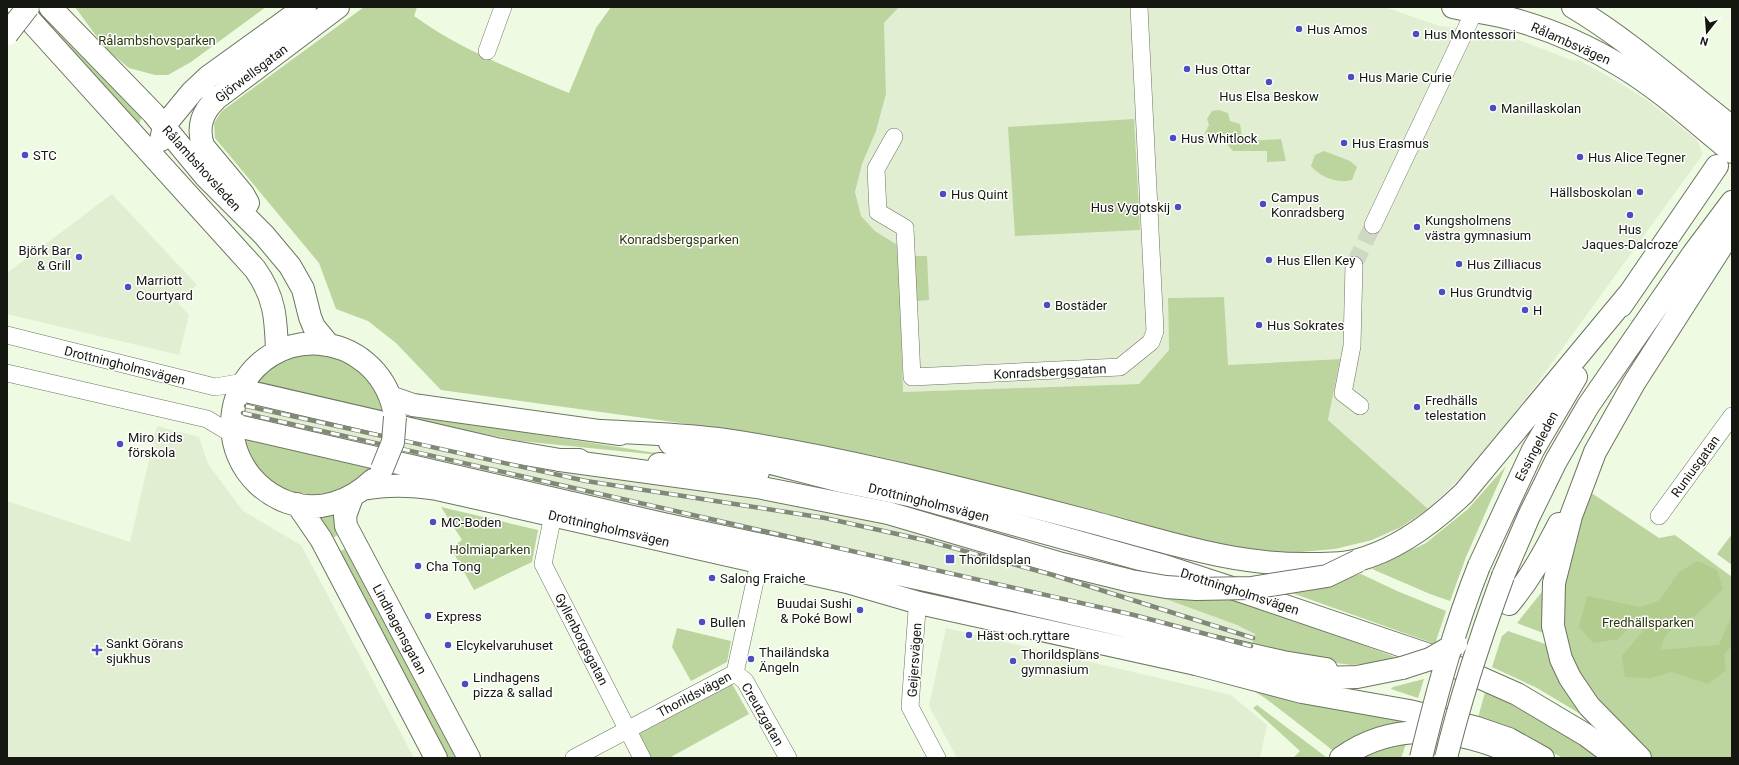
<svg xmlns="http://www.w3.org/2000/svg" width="1739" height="765" font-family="Roboto,sans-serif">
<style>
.built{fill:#e1eed1}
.green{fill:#bcd49d}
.forest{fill:#b1cc8d}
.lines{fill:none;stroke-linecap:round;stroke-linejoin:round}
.street-tunnel{stroke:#ced8c3;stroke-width:17;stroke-dasharray:17 8;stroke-linecap:butt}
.street-casing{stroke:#6c7561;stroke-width:18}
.secondary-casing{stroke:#6c7561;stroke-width:24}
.highway-casing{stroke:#6c7561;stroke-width:24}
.street{stroke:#fff;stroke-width:17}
.secondary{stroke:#fff;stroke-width:22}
.highway{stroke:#fff;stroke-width:22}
.rail-casing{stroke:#808878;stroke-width:4.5}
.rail{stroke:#fff;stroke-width:3;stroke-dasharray:9;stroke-linecap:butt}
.secondary-bridge-casing{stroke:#6c7561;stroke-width:24;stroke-linecap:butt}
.highway-bridge-casing{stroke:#6c7561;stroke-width:24;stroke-linecap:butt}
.secondary-bridge{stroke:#fff;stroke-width:22}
.highway-bridge{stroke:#fff;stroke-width:22}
.poi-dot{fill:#4c4cc3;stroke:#fff;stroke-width:1.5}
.labels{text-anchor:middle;stroke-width:3;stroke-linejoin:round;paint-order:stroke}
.poi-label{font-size:13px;fill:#141810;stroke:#fff;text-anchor:start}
.park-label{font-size:13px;fill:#293a0c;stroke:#fff}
.street-label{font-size:13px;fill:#141810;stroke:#fff}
</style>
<rect width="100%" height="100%" fill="#effae3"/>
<path class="built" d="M 899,7 L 1385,7 L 1439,26 L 1501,33 L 1571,60 L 1580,61 L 1608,76 L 1647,100 L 1697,140 L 1703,154 L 1523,403 L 1477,462 L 1428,509 L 1328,420 L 1339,359 L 1227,365 L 1224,297 L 1168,298 L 1169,350 L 1139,384 L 903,392 L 899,246 L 875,231 L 861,216 L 855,192 L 862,164 L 876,131 L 886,94 L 884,23 Z
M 112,194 L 197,285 L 178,303 L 189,315 L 179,355 L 7,314 L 7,273 Z
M 246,402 L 584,474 L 813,508 L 871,521 L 931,535 L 1152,594 L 1237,625 L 1256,634 L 1251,649 L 243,418 Z
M 157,426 L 199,437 L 208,464 L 243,511 L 301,545 L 414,758 L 7,758 L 7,501 L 130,542 Z
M 946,628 L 1231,695 L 1267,725 L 1260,758 L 957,758 L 929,706 Z"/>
<path class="green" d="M 29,7 L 43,7 L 142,117 L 137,128 Z
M 75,7 L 266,7 L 191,62 L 168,75 L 155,75 L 129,68 L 105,48 Z
M 364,7 L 417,7 L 414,16 C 461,50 516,71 569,93 L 596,28 L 611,7 L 899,7 L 884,23 L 886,94 L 876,131 L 862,164 L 855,192 L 861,216 L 875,231 L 899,246 L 903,392 L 1139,384 L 1169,350 L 1168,298 L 1224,297 L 1228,365 L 1340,359 L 1328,420 L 1428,509 L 1401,527 L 1372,540 L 1335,549 L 1289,553 L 1231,549 L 890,459 L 775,436 L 441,390 L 396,343 L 368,321 L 336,309 L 319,263 L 215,138 L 214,123 L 222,111 Z
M 1219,110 L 1228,113 L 1230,121 L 1240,124 L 1242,136 L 1251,141 L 1281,139 L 1286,161 L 1267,162 L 1267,151 L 1233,151 L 1222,139 L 1217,142 L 1211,142 L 1205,133 L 1209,125 L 1207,119 L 1212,111 Z
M 1134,119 L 1140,230 L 1015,236 L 1008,127 Z
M 1324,151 L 1350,161 L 1357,167 L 1352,180 C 1338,184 1320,177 1311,166 L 1315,155 Z
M 914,256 L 927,256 L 929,300 L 916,301 Z
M 300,354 L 327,354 L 354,365 L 372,383 L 383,412 L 255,383 L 278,363 Z
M 419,418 L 471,424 L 688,458 L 520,441 L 418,421 Z
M 244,437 L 371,466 C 340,506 276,504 251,457 C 247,451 246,444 244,437 Z
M 1506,466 L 1466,557 L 1450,601 L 1430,594 L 1372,569 L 1426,543 L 1468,509 Z
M 1590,492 L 1659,538 L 1675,535 L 1732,577 L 1732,758 L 1653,758 L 1584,683 L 1570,659 L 1564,634 L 1562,577 Z
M 441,507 L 538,530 L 532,562 L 474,590 L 451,548 L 462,540 Z
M 332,514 L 340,534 L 329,540 L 315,516 Z
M 1732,534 L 1732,565 L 1717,554 Z
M 347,548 L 460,758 L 445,758 L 336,553 Z
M 1361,574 L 1397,591 L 1446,611 L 1435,644 L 1289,592 Z
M 1545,588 L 1546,634 L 1517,623 Z
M 1152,594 L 1229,598 L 1309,625 L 1403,660 L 1352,665 L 1328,662 L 1251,649 L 1255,634 L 1237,625 Z
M 677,628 L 731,641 L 727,662 L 691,681 L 672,647 Z
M 1508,631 L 1548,645 L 1587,718 L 1537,688 L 1492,667 L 1502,636 Z
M 1424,679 L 1418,698 L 1391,689 L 1393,687 Z
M 731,682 L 749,714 L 669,758 L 651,758 L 638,733 Z
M 1249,688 L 1408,720 L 1407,725 L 1335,752 L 1265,698 Z
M 1485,692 C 1526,710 1564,733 1601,758 L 1563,758 L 1510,731 L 1478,718 Z
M 1257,705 L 1326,757 L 1293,758 L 1300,751 L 1253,708 Z
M 1407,741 L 1401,758 L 1356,758 Z"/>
<path class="forest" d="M 1698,561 L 1717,570 L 1723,589 L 1695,616 L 1676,624 L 1664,638 L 1660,650 L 1719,645 L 1732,615 L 1732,645 L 1724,655 L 1726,670 L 1708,684 L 1672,672 L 1650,678 L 1625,677 L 1622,656 L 1643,631 L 1636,621 L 1618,639 L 1593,643 L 1579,627 L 1587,596 L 1640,607 L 1659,601 L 1679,572 Z"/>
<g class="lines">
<path class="street-tunnel" d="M 1354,265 L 1373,225"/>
<g class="street-casing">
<path id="street" d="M 487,51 L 503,7
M 894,137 L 876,169 L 878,212 L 905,228 L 912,377 L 1120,367 L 1151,342 L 1155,331 L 1139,7
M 1373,225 L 1474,12
M 1354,265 L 1352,346 L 1343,393 L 1360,406
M 7,335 L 215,387 L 244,382
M 7,373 L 207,419 L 232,434
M 553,515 L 543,564 L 642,758
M 1659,516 L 1732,416
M 919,603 L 917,610 L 910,707 L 937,758
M 735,673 L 745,681 L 788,758
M 574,758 L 735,673 L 759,563"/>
</g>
<g class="secondary-casing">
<path id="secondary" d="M 18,7 L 255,269 C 275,297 276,318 277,352
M 50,7 L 153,113 L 206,177 L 264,235 L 290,266 L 303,289 L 310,317 L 314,327 L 328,344
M 1453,7 C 1475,12 1498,14 1519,21 C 1554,31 1590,47 1621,66 C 1661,90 1696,123 1732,152
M 1573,7 C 1630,41 1679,86 1732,127
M 161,140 L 164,126 L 192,92 L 208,77 L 305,7
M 248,203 L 243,194 L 203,146 C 197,126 202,112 217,98 L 338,7
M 250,392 L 496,449 L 560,460 L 579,460
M 390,397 L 413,405 L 620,434
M 242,427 L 663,524 L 935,582 L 1283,662 L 1326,669
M 670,443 L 763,461 L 841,481 L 909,495 L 1161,565 L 1247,593 L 1429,655 L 1517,694 L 1586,735 L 1617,758
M 659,464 L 758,472
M 373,480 C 350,502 319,513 287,502 C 265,494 247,477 238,455 C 231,438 230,417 236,399 C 266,319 375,328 394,410
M 363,489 C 389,484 411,485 437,489 L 847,582 L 919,603 L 1196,664 L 1302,692 L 1409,711 L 1477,728 L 1509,739 L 1543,758
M 352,497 L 345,516 L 346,526 L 469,758
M 297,504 L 321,539 L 436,758"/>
</g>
<g class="highway-casing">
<path id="highway" d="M 1621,306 L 1717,166
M 601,431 C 640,433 680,434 718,439 C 775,447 831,458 887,471 C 953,486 1019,503 1084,520 C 1161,540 1232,566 1313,564 C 1328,564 1344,564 1358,560 C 1399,549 1434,522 1464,493 L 1629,294
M 560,460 L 757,487 L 888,513 L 1062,564 L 1131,581
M 1479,566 L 1533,450 L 1576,377
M 1503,576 L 1529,516 L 1556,461 L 1588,406 L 1693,254 L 1732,202
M 1509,604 C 1530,579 1544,553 1559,524
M 1196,664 L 1321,678 L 1357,677 L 1402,668
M 1341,758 C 1398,717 1464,730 1524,758
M 1640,758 L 1589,706 L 1570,678 L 1561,659 L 1553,626 L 1554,583 L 1571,516 L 1595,452 L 1634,383 L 1732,230"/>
</g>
<use href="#street" class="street"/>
<use href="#secondary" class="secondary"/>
<use href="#highway" class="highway"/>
<g class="rail-casing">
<path id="rail" d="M 246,406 L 586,481 L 825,518 L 924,540 L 1053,575 L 1253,638
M 243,413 L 1134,615 L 1251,646"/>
</g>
<use href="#rail" class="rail"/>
<g class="secondary-bridge-casing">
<path id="secondary-bridge" d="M 7,34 L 28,7
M 382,469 L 393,442 L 395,417"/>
</g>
<g class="highway-bridge-casing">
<path id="highway-bridge" d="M 1131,581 L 1166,587 L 1196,589 L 1251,588 L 1327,576 L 1358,561
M 1402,668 L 1430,659 L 1456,644
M 1421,758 C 1437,692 1454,629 1479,566
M 1446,758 C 1461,696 1481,636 1503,576"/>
</g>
<use href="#secondary-bridge" class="secondary-bridge"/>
<use href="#highway-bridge" class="highway-bridge"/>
</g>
<g class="poi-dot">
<circle cx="1299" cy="29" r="4"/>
<circle cx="1416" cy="34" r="4"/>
<circle cx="1187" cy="69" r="4"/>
<circle cx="1351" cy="77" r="4"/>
<circle cx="1269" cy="82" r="4"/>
<circle cx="1493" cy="108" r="4"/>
<circle cx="1173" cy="138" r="4"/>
<circle cx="1344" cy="143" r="4"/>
<circle cx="25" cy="155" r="4"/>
<circle cx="1580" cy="157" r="4"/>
<circle cx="1640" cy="192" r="4"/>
<circle cx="943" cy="194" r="4"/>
<circle cx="1263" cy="204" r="4"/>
<circle cx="1178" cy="207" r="4"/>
<circle cx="1630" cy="215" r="4"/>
<circle cx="1417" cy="227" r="4"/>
<circle cx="79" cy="257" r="4"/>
<circle cx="1269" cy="260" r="4"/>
<circle cx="1459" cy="264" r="4"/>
<circle cx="128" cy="287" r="4"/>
<circle cx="1442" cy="292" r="4"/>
<circle cx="1047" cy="305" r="4"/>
<circle cx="1525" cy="310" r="4"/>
<circle cx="1259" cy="325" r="4"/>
<circle cx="1417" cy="407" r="4"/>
<circle cx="120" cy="444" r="4"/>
<circle cx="433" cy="522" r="4"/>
<rect x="945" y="554" width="10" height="10" rx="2"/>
<circle cx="418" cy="566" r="4"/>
<circle cx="712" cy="578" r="4"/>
<circle cx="860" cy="610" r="4"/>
<circle cx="428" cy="616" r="4"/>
<circle cx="702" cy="622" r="4"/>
<circle cx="969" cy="635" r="4"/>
<circle cx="448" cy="645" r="4"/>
<path d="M95 644h4v4h4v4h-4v4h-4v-4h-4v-4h4z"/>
<circle cx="751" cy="659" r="4"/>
<circle cx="1013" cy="661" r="4"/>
<circle cx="465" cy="684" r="4"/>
</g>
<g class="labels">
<g class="poi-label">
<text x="1307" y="34">Hus Amos</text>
<text x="1424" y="39">Hus Montessori</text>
<text x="1195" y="74">Hus Ottar</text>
<text x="1359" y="82">Hus Marie Curie</text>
<text x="1269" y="101" text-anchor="middle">Hus Elsa Beskow</text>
<text x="1501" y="113">Manillaskolan</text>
<text x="1181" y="143">Hus Whitlock</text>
<text x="1352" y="148">Hus Erasmus</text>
<text x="33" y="160">STC</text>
<text x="1588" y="162">Hus Alice Tegner</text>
<text x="1632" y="197" text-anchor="end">Hällsboskolan</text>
<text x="951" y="199">Hus Quint</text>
<text x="1271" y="202">Campus<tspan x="1271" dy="15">Konradsberg</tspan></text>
<text x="1170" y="212" text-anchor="end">Hus Vygotskij</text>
<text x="1425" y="225">Kungsholmens<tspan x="1425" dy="15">västra gymnasium</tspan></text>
<text x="1630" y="234" text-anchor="middle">Hus<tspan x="1630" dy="15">Jaques-Dalcroze</tspan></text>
<text x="71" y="255" text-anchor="end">Björk Bar<tspan x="71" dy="15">&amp; Grill</tspan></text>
<text x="1277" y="265">Hus Ellen Key</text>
<text x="1467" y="269">Hus Zilliacus</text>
<text x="136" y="285">Marriott<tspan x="136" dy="15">Courtyard</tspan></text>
<text x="1450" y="297">Hus Grundtvig</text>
<text x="1055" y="310">Bostäder</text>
<text x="1533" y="315">H</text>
<text x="1267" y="330">Hus Sokrates</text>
<text x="1425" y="405">Fredhälls<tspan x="1425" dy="15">telestation</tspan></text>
<text x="128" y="442">Miro Kids<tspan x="128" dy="15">förskola</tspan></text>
<text x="441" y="527">MC-Boden</text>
<text x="959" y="564">Thorildsplan</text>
<text x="426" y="571">Cha Tong</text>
<text x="720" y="583">Salong Fraiche</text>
<text x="852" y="608" text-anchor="end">Buudai Sushi<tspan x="852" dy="15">&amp; Poké Bowl</tspan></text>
<text x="436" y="621">Express</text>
<text x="710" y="627">Bullen</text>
<text x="977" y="640">Häst och ryttare</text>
<text x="106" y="648">Sankt Görans<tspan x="106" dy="15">sjukhus</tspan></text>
<text x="456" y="650">Elcykelvaruhuset</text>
<text x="759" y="657">Thailändska<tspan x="759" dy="15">Ängeln</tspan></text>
<text x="1021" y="659">Thorildsplans<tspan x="1021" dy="15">gymnasium</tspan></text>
<text x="473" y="682">Lindhagens<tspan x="473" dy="15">pizza &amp; sallad</tspan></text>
</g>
<g class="park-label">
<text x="157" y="45">Rålambshovsparken</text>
<text x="679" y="244">Konradsbergsparken</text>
<text x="490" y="554">Holmiaparken</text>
<text x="1648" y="627">Fredhällsparken</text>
</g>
<g class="street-label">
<text transform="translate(1571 43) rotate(24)" y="5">Rålambsvägen</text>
<text transform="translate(251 73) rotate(-37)" y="5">Gjörwellsgatan</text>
<text transform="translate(202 168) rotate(48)" y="5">Rålambshovsleden</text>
<text transform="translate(125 365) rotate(14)" y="5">Drottningholmsvägen</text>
<text transform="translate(1050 371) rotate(-3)" y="5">Konradsbergsgatan</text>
<text transform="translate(1536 446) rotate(-62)" y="5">Essingeleden</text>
<text transform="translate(1695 466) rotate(-54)" y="5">Runiusgatan</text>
<text transform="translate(929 502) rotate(14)" y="5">Drottningholmsvägen</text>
<text transform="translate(609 528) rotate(13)" y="5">Drottningholmsvägen</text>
<text transform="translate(1240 591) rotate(18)" y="5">Drottningholmsvägen</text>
<text transform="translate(400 629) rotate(62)" y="5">Lindhagensgatan</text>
<text transform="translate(582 639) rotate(63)" y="5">Gyllenborgsgatan</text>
<text transform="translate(914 660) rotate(-86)" y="5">Geijersvägen</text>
<text transform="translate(694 694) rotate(-28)" y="5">Thorildsvägen</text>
<text transform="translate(763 714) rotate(60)" y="5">Creutzgatan</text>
</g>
</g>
<rect width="1739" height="765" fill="none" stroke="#141810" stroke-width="16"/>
<g transform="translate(1707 32) rotate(197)" stroke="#ffffff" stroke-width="3" paint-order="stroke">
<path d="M0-3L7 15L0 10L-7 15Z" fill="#141810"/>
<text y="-6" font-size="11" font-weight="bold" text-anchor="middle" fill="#141810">N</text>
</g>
</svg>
